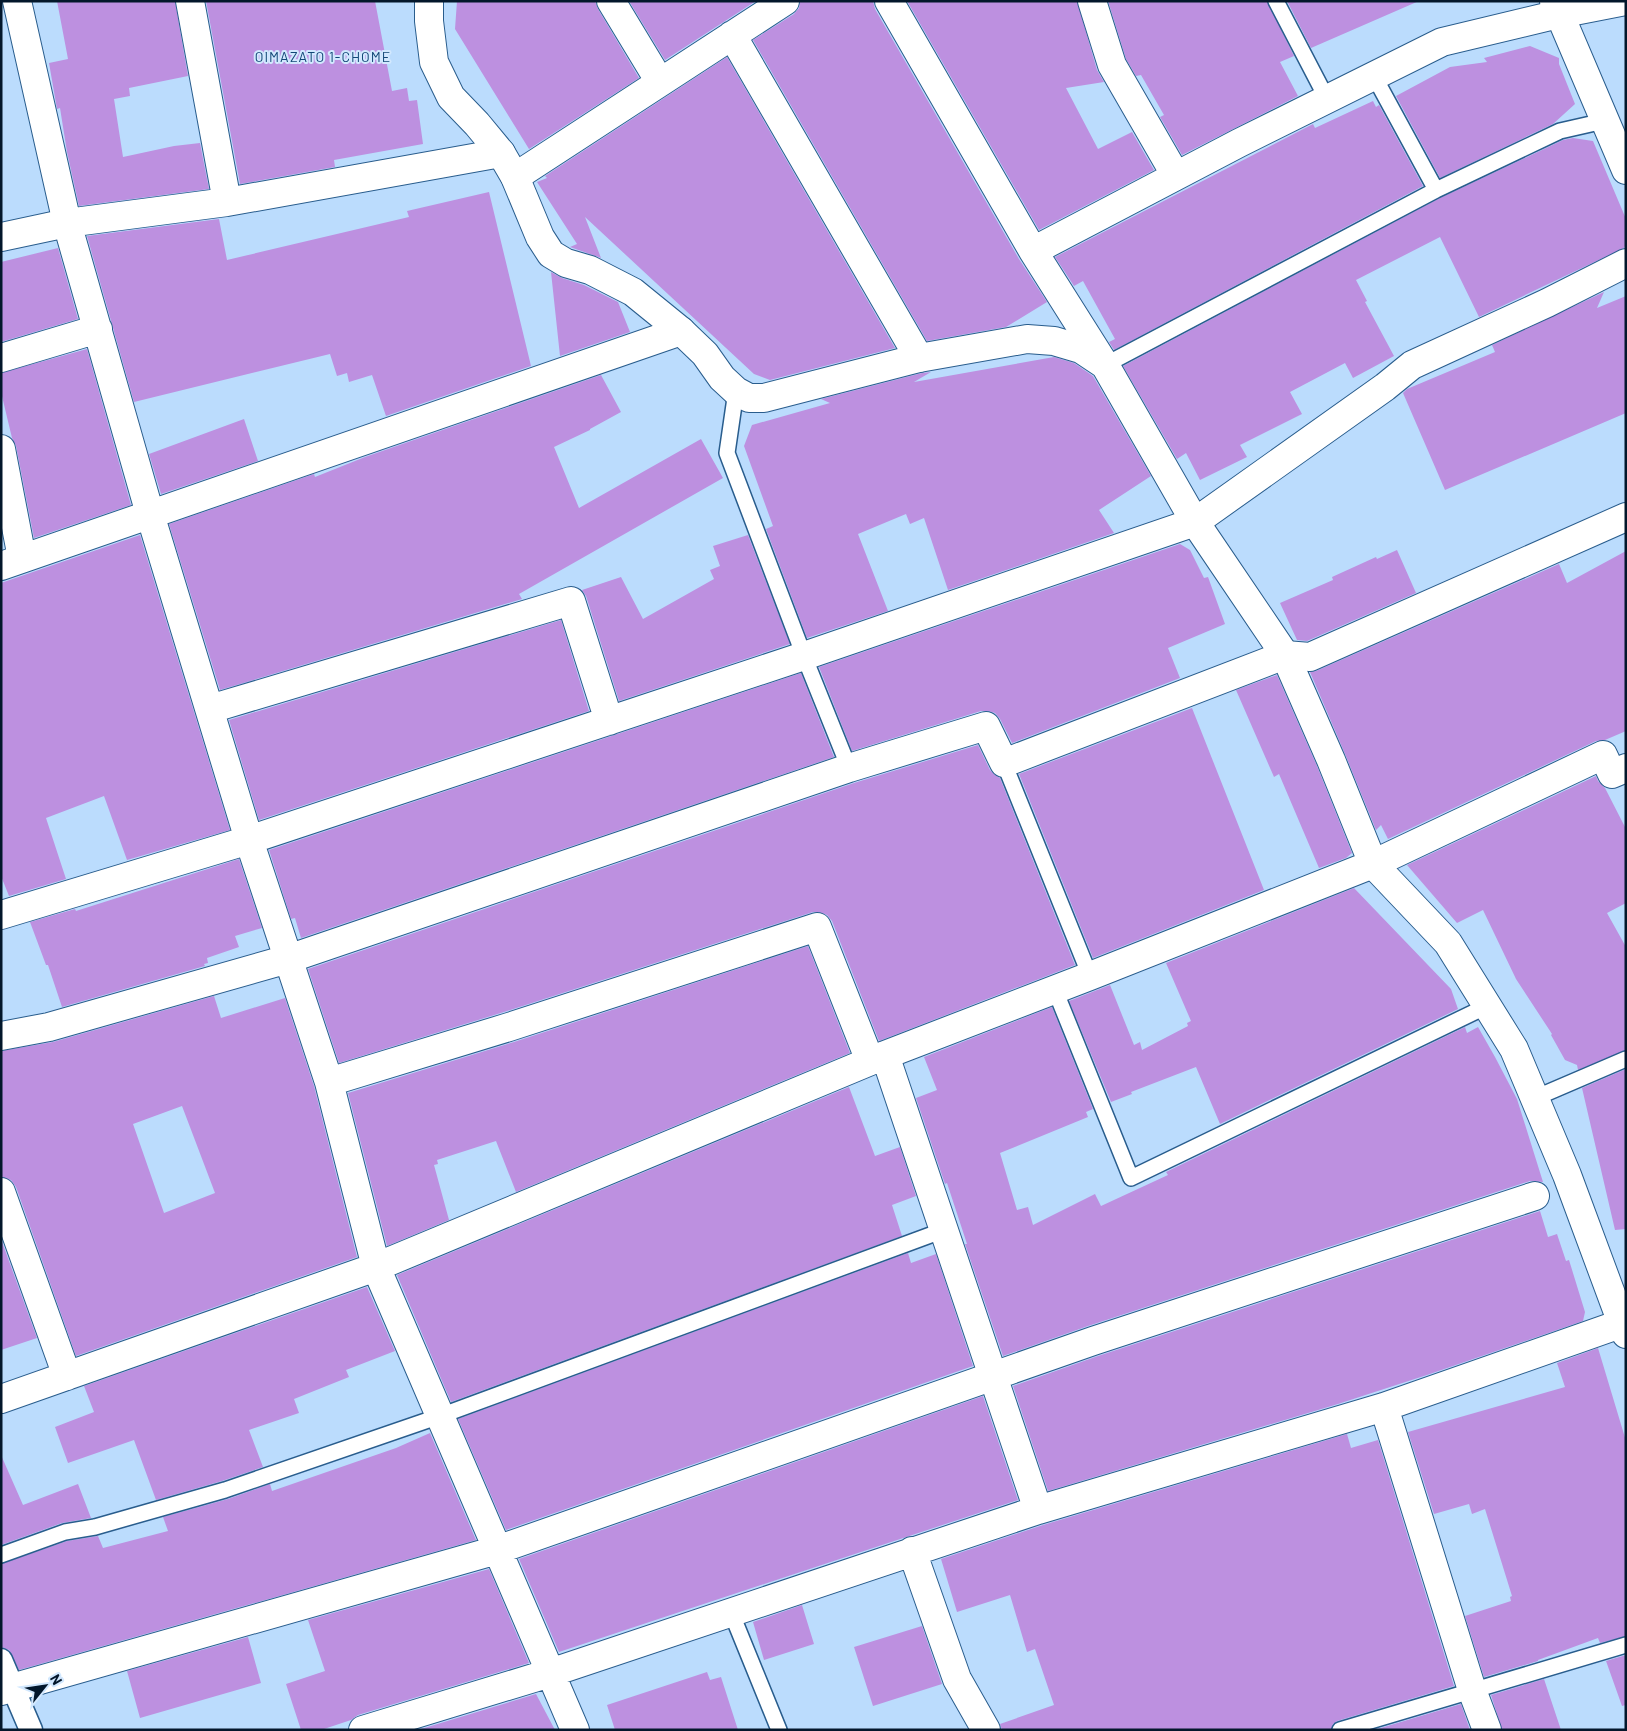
<svg xmlns="http://www.w3.org/2000/svg" width="1627" height="1731" font-family="Barlow,sans-serif">
<style>
.building{fill:#bd90e0;fill-rule:evenodd}
.lines{fill:none;stroke-linecap:round;stroke-linejoin:round}
.service-casing{stroke:#295d8d;stroke-width:18}
.pedestrian-casing{stroke:#295d8d;stroke-width:25}
.minor-casing{stroke:#295d8d;stroke-width:30}
.tertiary-casing{stroke:#295d8d;stroke-width:30}
.service{stroke:#fff;stroke-width:15}
.pedestrian{stroke:#fff;stroke-width:22}
.minor{stroke:#fff;stroke-width:28}
.tertiary{stroke:#fff;stroke-width:28}
.labels{text-anchor:middle;stroke-width:4;stroke-linejoin:round;paint-order:stroke}
.neighbourhood-label{font-size:14px;letter-spacing:1px;fill:#114776;stroke:#d2e8fe}
</style>
<rect width="100%" height="100%" fill="#bbdcfd"/>
<path class="building" d="M 57,1 L 175,1 L 188,76 L 129,88 L 130,96 L 114,99 L 123,157 L 174,146 L 200,143 L 209,189 L 79,206 L 67,152 L 60,108 L 57,109 L 49,63 L 68,59 Z
M 206,1 L 375,1 L 392,91 L 407,88 L 409,101 L 417,100 L 423,144 L 334,160 L 335,167 L 240,184 Z
M 457,1 L 595,1 L 598,9 L 639,78 L 529,149 L 455,29 Z
M 629,1 L 756,1 L 665,60 Z
M 800,1 L 873,1 L 875,9 L 1019,259 L 1047,302 L 1006,327 L 927,341 L 753,40 L 794,14 L 799,8 Z
M 907,1 L 1077,1 L 1097,70 L 1104,82 L 1066,88 L 1098,149 L 1132,132 L 1154,170 L 1039,230 Z
M 1108,1 L 1267,1 L 1294,56 L 1280,62 L 1298,96 L 1182,155 L 1160,117 L 1164,115 L 1141,75 L 1136,76 L 1126,59 Z
M 1287,1 L 1419,1 L 1311,48 Z
M 1530,46 L 1559,58 L 1559,64 L 1575,104 L 1553,124 L 1440,178 L 1396,96 L 1450,67 L 1487,62 L 1484,58 Z
M 727,57 L 895,348 L 770,380 L 754,374 L 585,217 L 601,258 L 570,247 L 577,244 L 537,182 L 547,178 L 545,176 Z
M 1373,101 L 1376,107 L 1379,105 L 1423,186 L 1114,350 L 1109,342 L 1115,339 L 1083,281 L 1074,286 L 1055,257 L 1313,124 L 1315,128 Z
M 1573,138 L 1593,141 L 1626,219 L 1626,244 L 1624,248 L 1479,317 L 1440,237 L 1356,280 L 1367,301 L 1365,302 L 1394,356 L 1353,378 L 1345,363 L 1290,392 L 1302,414 L 1240,445 L 1247,457 L 1200,480 L 1186,453 L 1177,459 L 1123,366 L 1440,198 L 1563,140 Z
M 489,192 L 531,366 L 386,416 L 372,375 L 349,382 L 347,373 L 337,376 L 330,354 L 134,402 L 87,236 L 219,219 L 227,260 L 409,217 L 407,211 Z
M 58,248 L 78,319 L 1,342 L 1,262 Z
M 551,272 L 562,278 L 584,285 L 618,302 L 630,332 L 560,356 Z
M 1604,292 L 1597,308 L 1626,296 L 1626,413 L 1445,490 L 1403,393 L 1407,389 L 1495,352 L 1492,345 Z
M 87,349 L 131,505 L 34,538 L 16,446 L 12,438 L 1,392 L 1,373 Z
M 1054,357 L 1074,363 L 1093,376 L 1151,476 L 1099,510 L 1114,533 L 948,590 L 924,518 L 910,524 L 906,514 L 858,534 L 888,611 L 807,638 L 766,529 L 773,526 L 744,446 L 752,425 L 830,403 L 821,399 L 922,373 L 931,372 L 914,382 Z
M 601,375 L 621,412 L 590,429 L 590,430 L 554,447 L 579,508 L 701,439 L 723,478 L 519,594 L 522,599 L 220,690 L 169,524 L 314,474 L 315,477 L 365,457 Z
M 244,419 L 258,461 L 161,494 L 149,454 Z
M 140,535 L 230,830 L 127,860 L 104,796 L 46,818 L 66,879 L 9,896 L 1,876 L 1,583 Z
M 748,535 L 790,644 L 619,701 L 586,596 L 582,590 L 621,577 L 643,619 L 714,579 L 710,570 L 720,566 L 713,546 Z
M 1180,544 L 1190,550 L 1204,578 L 1208,577 L 1225,624 L 1168,648 L 1180,678 L 1012,743 L 1000,719 L 995,713 L 988,711 L 981,711 L 852,751 L 819,667 Z
M 1397,550 L 1416,593 L 1307,641 L 1297,640 L 1280,603 L 1333,580 L 1332,577 L 1376,557 L 1377,559 Z
M 1626,551 L 1626,731 L 1605,740 L 1596,741 L 1388,839 L 1381,825 L 1376,830 L 1345,754 L 1310,672 L 1316,671 L 1559,564 L 1567,583 Z
M 561,620 L 589,711 L 259,820 L 229,720 Z
M 801,673 L 834,757 L 301,938 L 295,918 L 291,919 L 269,850 Z
M 1277,675 L 1317,766 L 1352,853 L 1346,858 L 1319,868 L 1279,774 L 1274,777 L 1236,690 Z
M 1192,708 L 1264,890 L 1093,958 L 1019,774 Z
M 978,745 L 990,770 L 995,775 L 1000,778 L 1075,965 L 879,1041 L 832,921 L 827,915 L 819,912 L 813,912 L 504,1012 L 339,1063 L 308,969 L 854,783 Z
M 1596,776 L 1598,781 L 1605,788 L 1626,829 L 1626,903 L 1607,913 L 1626,947 L 1626,1050 L 1578,1070 L 1577,1065 L 1565,1060 L 1551,1035 L 1552,1034 L 1516,979 L 1483,910 L 1457,923 L 1407,865 Z
M 239,859 L 262,928 L 235,936 L 239,947 L 207,958 L 208,963 L 204,964 L 205,966 L 62,1007 L 48,965 L 46,965 L 30,922 L 75,909 L 76,911 Z
M 1354,888 L 1451,989 L 1458,1009 L 1220,1124 L 1196,1067 L 1131,1092 L 1132,1094 L 1111,1102 L 1069,1001 L 1110,985 L 1134,1045 L 1140,1042 L 1142,1050 L 1188,1026 L 1187,1023 L 1191,1021 L 1166,963 Z
M 808,946 L 850,1053 L 516,1192 L 496,1141 L 437,1160 L 438,1164 L 434,1165 L 449,1220 L 387,1246 L 348,1093 L 514,1042 Z
M 214,996 L 221,1018 L 285,998 L 314,1086 L 357,1257 L 76,1356 L 16,1187 L 11,1180 L 1,1177 L 1,1051 L 53,1042 ZM 182,1106 L 215,1193 L 164,1213 L 133,1124 Z
M 1052,1007 L 1093,1109 L 1086,1112 L 1088,1117 L 1000,1153 L 1017,1210 L 1028,1207 L 1033,1225 L 1095,1194 L 1101,1206 L 1168,1175 L 1166,1172 L 1465,1027 L 1467,1033 L 1478,1027 L 1495,1057 L 1517,1099 L 1543,1182 L 1530,1181 L 1088,1326 L 1003,1356 L 965,1244 L 967,1244 L 947,1183 L 945,1184 L 916,1098 L 937,1090 L 924,1057 Z
M 1626,1069 L 1626,1229 L 1615,1230 L 1582,1088 Z
M 849,1087 L 875,1156 L 900,1147 L 916,1196 L 892,1205 L 902,1236 L 451,1402 L 397,1275 Z
M 1540,1211 L 1548,1237 L 1557,1234 L 1566,1261 L 1569,1260 L 1585,1312 L 1583,1321 L 1427,1375 L 1338,1404 L 1048,1491 L 1013,1386 L 1098,1356 Z
M 1,1239 L 37,1338 L 1,1350 Z
M 908,1253 L 911,1263 L 936,1254 L 973,1366 L 506,1530 L 458,1419 Z
M 367,1287 L 395,1351 L 346,1370 L 349,1377 L 294,1399 L 299,1413 L 249,1430 L 263,1467 L 222,1481 L 156,1500 L 134,1440 L 68,1463 L 55,1427 L 94,1412 L 84,1386 Z
M 1598,1348 L 1626,1441 L 1626,1636 L 1600,1643 L 1598,1638 L 1538,1660 L 1538,1661 L 1484,1677 L 1465,1616 L 1511,1601 L 1510,1597 L 1512,1596 L 1485,1509 L 1472,1514 L 1469,1504 L 1434,1514 L 1408,1432 L 1565,1387 L 1557,1363 Z
M 983,1396 L 1018,1500 L 559,1652 L 519,1559 Z
M 430,1433 L 476,1540 L 19,1670 L 9,1650 L 1,1647 L 1,1564 L 67,1541 L 98,1536 L 103,1548 L 168,1531 L 163,1517 L 228,1499 L 270,1484 L 272,1491 L 396,1448 Z
M 1347,1434 L 1351,1448 L 1378,1440 L 1454,1686 L 1337,1721 L 1333,1724 L 1331,1730 L 1002,1730 L 1000,1724 L 1054,1705 L 1035,1649 L 1027,1652 L 1010,1595 L 957,1612 L 941,1559 L 1043,1525 Z
M 1,1455 L 23,1505 L 78,1484 L 91,1518 L 62,1523 L 1,1545 Z
M 489,1569 L 529,1663 L 358,1715 L 351,1720 L 321,1730 L 301,1730 L 286,1684 L 325,1671 L 308,1620 Z
M 802,1605 L 814,1644 L 764,1660 L 753,1622 Z
M 922,1626 L 942,1684 L 873,1706 L 854,1647 Z
M 248,1637 L 261,1683 L 140,1718 L 127,1671 Z
M 1626,1655 L 1626,1705 L 1622,1706 L 1606,1661 Z
M 707,1672 L 710,1680 L 721,1677 L 738,1730 L 615,1730 L 607,1705 Z
M 1544,1679 L 1561,1730 L 1502,1730 L 1491,1695 Z
M 536,1694 L 555,1730 L 421,1729 Z
M 1461,1704 L 1470,1730 L 1374,1730 Z"/>
<g class="lines">
<g class="service-casing">
<path id="service" d="M 1276,1 L 1327,99
M 1374,76 L 1436,190
M 1105,365 L 1436,190 L 1560,131 L 1604,121
M 736,391 L 727,453 L 804,656 L 849,768
M 1004,763 L 1090,976
M 1055,990 L 1131,1178 L 1487,1006
M 1535,1098 L 1626,1059
M 1,1555 L 65,1532 L 95,1527 L 225,1490 L 440,1416 L 944,1230
M 731,1612 L 779,1730
M 1340,1730 L 1626,1645"/>
</g>
<g class="pedestrian-casing">
<path id="pedestrian" d="M 1,1660 L 31,1730"/>
</g>
<g class="minor-casing">
<path id="minor" d="M 17,1 L 67,223 L 150,514 L 249,840 L 329,1082 L 376,1267 L 575,1730
M 190,1 L 227,202
M 611,1 L 660,82
M 889,1 L 1033,251 L 1105,365
M 1092,1 L 1112,65 L 1176,176
M 732,35 L 919,358
M 515,177 L 785,1
M 1,237 L 67,223 L 227,202 L 501,153
M 1033,251 L 1239,143 L 1442,42 L 1559,14 L 1626,1
M 1,358 L 98,329
M 1,449 L 22,558
M 1,566 L 681,331
M 210,709 L 571,601 L 609,721
M 1,915 L 249,840 L 804,656 L 1195,522 L 1385,387 L 1412,365 L 1547,303 L 1626,263
M 1,1036 L 49,1027 L 288,959 L 849,768 L 986,726 L 1004,763 L 1285,655 L 1310,657 L 1626,517
M 885,1055 L 1038,1510
M 329,1082 L 509,1027 L 817,927 L 870,1061
M 1,1192 L 67,1376
M 1,1399 L 376,1267 L 885,1055 L 1090,976 L 1373,864 L 1603,755 L 1612,774 L 1626,768
M 1384,1407 L 1472,1690 L 1487,1730
M 912,1551 L 957,1679 L 986,1730
M 1,1691 L 497,1550 L 1093,1341 L 1535,1196
M 363,1730 L 550,1673 L 1038,1510 L 1384,1407 L 1626,1322"/>
</g>
<g class="tertiary-casing">
<path id="tertiary" d="M 429,1 L 429,21 L 434,62 L 451,97 L 477,124 L 501,153 L 515,177 L 540,237 L 551,254 L 566,263 L 590,270 L 633,292 L 681,331 L 705,354 L 722,378 L 736,391 L 749,398 L 764,398 L 919,358 L 1027,339 L 1054,341 L 1081,349 L 1105,365 L 1195,522 L 1285,655 L 1331,760 L 1373,864 L 1448,943 L 1514,1049 L 1567,1175 L 1626,1334
M 1554,1 L 1626,170"/>
</g>
<use href="#service" class="service"/>
<use href="#pedestrian" class="pedestrian"/>
<use href="#minor" class="minor"/>
<use href="#tertiary" class="tertiary"/>
</g>
<g class="labels">
<g class="neighbourhood-label">
<text x="323" y="62">OIMAZATO 1-CHOME</text>
</g>
</g>
<rect width="1627" height="1731" fill="none" stroke="#03172b" stroke-width="5"/>
<g transform="translate(45 1686) rotate(60)" stroke="#d2e8fe" stroke-width="4" paint-order="stroke">
<path d="M0-4L9 19L0 12L-9 19Z" fill="#03172b"/>
<text y="-8" font-size="14" font-weight="bold" text-anchor="middle" fill="#03172b">N</text>
</g>
</svg>
